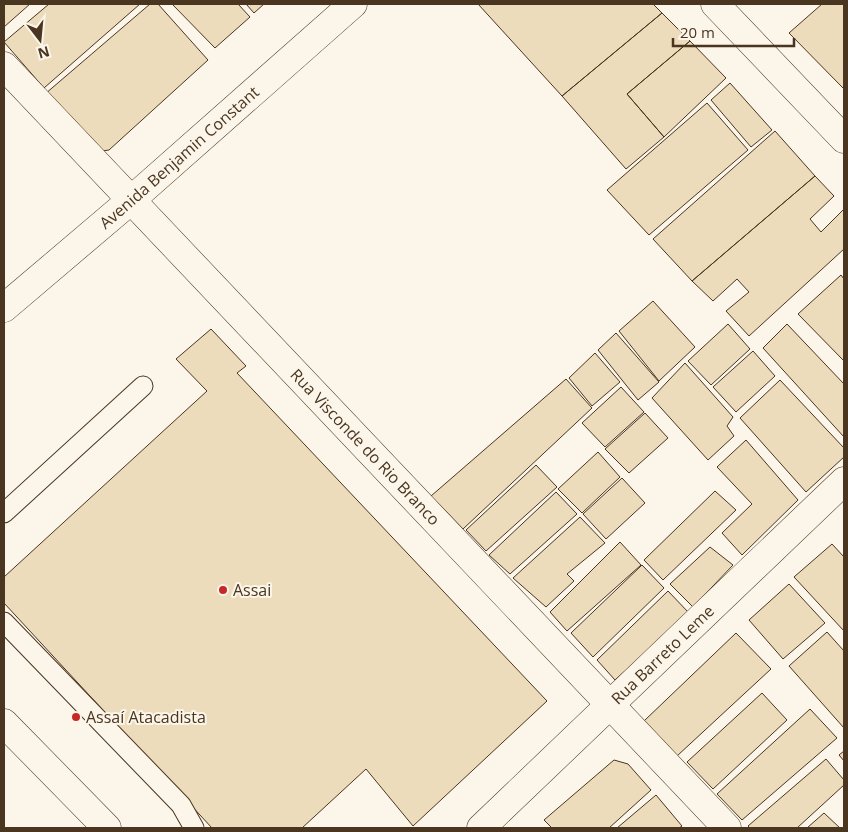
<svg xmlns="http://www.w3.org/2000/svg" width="848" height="832" font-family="'Open Sans',sans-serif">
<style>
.building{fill:#ecdcbc;stroke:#4a3520}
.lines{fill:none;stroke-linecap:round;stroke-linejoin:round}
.service-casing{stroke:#4a3520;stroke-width:21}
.minor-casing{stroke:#4a3520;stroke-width:29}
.tertiary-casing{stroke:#4a3520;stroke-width:29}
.primary-casing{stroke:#4a3520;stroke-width:29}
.service{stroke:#fbf6e9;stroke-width:19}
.minor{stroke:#fbf6e9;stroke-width:28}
.tertiary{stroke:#fbf6e9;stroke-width:28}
.primary{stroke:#fbf6e9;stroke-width:28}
.poi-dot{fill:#c62828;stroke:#fbf6e9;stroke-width:2}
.labels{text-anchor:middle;stroke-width:4;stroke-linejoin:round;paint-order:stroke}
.street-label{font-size:16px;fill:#4a3520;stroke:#fbf6e9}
.poi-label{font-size:16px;fill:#4a3520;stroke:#fbf6e9;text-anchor:start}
</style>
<rect width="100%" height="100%" fill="#fbf6e9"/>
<path class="building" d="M 4,4 L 30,4 L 4,27 Z
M 49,4 L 140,4 L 44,88 L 4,42 Z
M 150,4 L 158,4 L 208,60 L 109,150 L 96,152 L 45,94 Z
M 172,4 L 238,4 L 250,17 L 215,48 Z
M 246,4 L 264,4 L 254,13 Z
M 478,4 L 653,4 L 662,13 L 562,96 Z
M 822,4 L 844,4 L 844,87 L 843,88 L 789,33 Z
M 662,13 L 690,41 L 627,94 L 664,137 L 626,169 L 562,96 Z
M 690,41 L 726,78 L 664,137 L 627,94 Z
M 730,83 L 772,130 L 751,147 L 711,100 Z
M 707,103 L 748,150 L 649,235 L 607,190 Z
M 775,131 L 815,176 L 692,281 L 653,239 Z
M 815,176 L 834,196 L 810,219 L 821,232 L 844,209 L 844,249 L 749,336 L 726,311 L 749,292 L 737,279 L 713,301 L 692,281 Z
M 841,275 L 844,279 L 844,361 L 798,314 Z
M 653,301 L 695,347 L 659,381 L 619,331 Z
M 728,324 L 750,349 L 711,385 L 688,361 Z
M 787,324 L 844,384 L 844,437 L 763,348 Z
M 211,329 L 246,366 L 237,373 L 547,701 L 413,826 L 366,769 L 302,828 L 212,828 L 4,603 L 4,577 L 207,391 L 176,359 Z
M 616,333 L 659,382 L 638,400 L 598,350 Z
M 753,351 L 775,376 L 736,412 L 713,387 Z
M 595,353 L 620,382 L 592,406 L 569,378 Z
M 685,363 L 733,417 L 727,426 L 734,436 L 708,460 L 652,398 Z
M 566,379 L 592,408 L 463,529 L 431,496 Z
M 780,380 L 844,448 L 844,457 L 806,492 L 740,418 Z
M 621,387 L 644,412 L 605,447 L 582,423 Z
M 645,413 L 668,438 L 629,473 L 605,449 Z
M 746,440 L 798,500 L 742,555 L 722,533 L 752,504 L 717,467 Z
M 598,452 L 620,477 L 582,513 L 558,489 Z
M 536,465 L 557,487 L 486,551 L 466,530 Z
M 622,478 L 645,503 L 606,539 L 583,514 Z
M 715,491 L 736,510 L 663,580 L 644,560 Z
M 556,492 L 577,514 L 510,574 L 489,555 Z
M 580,517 L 605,543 L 567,574 L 574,581 L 546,607 L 513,578 Z
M 620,542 L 641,565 L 567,631 L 550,612 Z
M 832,544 L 844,557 L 844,631 L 794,577 Z
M 710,547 L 733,565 L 693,607 L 670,584 Z
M 642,565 L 664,588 L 593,657 L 571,633 Z
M 789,584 L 825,623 L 783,659 L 749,620 Z
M 668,591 L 689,613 L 615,680 L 597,660 Z
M 827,632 L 844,651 L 844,728 L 789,666 Z
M 736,633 L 771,669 L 677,756 L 644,721 Z
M 762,693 L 787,720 L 713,789 L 687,762 Z
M 810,709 L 837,738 L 742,820 L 717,794 Z
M 844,751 L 844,761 L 839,755 Z
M 826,759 L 844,780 L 844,785 L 797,828 L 750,828 L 748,826 Z
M 614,760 L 628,764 L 651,790 L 609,828 L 552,828 L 544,820 Z
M 656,795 L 682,826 L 679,828 L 617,828 Z
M 824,813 L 840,828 L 807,828 Z"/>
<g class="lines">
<g class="service-casing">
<path id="service" d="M 4,513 L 143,386
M 4,622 L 181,805 L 194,828"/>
</g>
<g class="minor-casing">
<g id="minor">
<path id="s1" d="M 4,66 L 727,828"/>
<path id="s2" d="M 481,828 L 844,481"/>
</g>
</g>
<g class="tertiary-casing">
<path id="tertiary" d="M 715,4 L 844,139"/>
</g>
<g class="primary-casing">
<g id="primary">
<path id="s3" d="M 4,308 L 130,201 L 353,4"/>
<path d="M 4,723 L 107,828"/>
</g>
</g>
<use href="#service" class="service"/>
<use href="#minor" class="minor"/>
<use href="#tertiary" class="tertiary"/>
<use href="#primary" class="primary"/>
</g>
<g class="poi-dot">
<circle cx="223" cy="590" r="5"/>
<circle cx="76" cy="717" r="5"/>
</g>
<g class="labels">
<g class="street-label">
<text dy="6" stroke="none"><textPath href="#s3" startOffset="231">Avenida Benjamin Constant</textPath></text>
<text dy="6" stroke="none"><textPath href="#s1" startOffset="525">Rua Visconde do Rio Branco</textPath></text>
<text dy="6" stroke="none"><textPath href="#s2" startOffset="251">Rua Barreto Leme</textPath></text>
</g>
<g class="poi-label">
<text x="233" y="596">Assai</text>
<text x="86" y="723">Assaí Atacadista</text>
</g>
</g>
<rect width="848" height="832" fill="none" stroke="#4a3520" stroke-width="10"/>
<g transform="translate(40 40) rotate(164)" stroke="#fbf6e9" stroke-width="4" paint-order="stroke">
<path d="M0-4L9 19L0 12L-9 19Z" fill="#4a3520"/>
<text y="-8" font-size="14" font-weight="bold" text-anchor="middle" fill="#4a3520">N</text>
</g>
<path d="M673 38v8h121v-8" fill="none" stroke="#4a3520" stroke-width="2.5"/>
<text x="680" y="38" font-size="15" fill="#4a3520" stroke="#fbf6e9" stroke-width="4" paint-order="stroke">20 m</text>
</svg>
